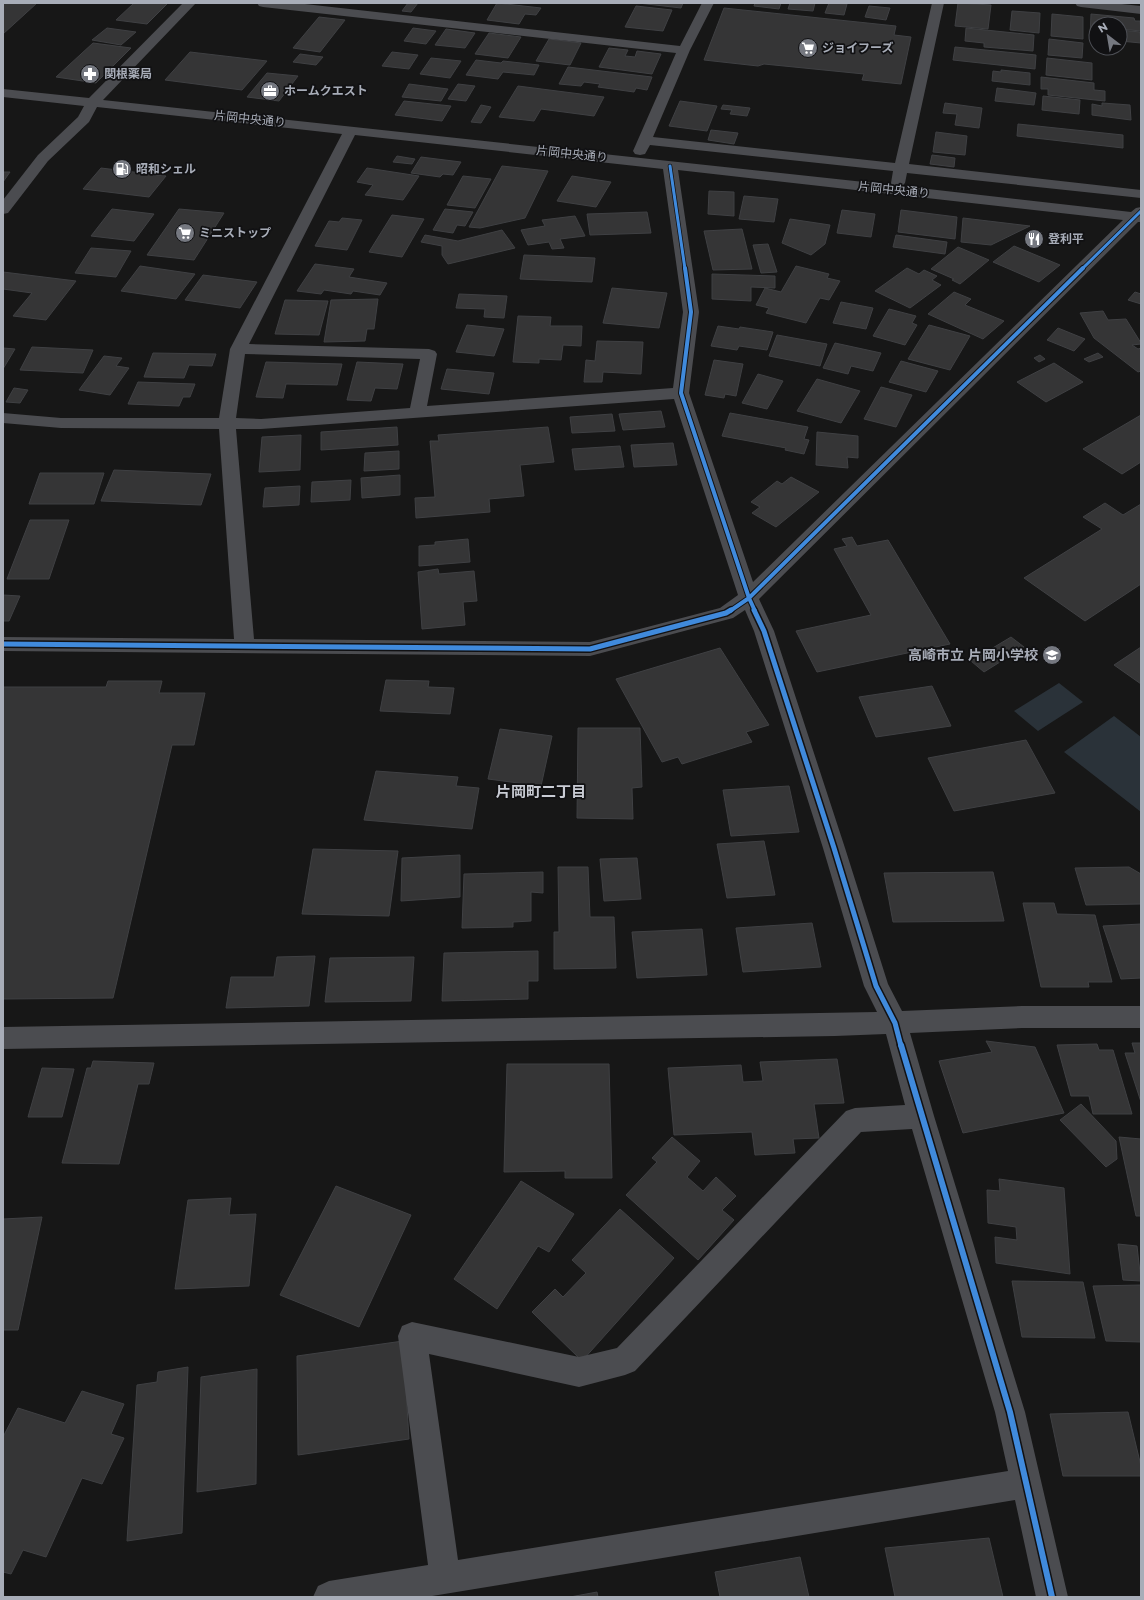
<svg xmlns="http://www.w3.org/2000/svg" width="1144" height="1600" font-family="Montserrat,'Noto Sans JP',sans-serif">
<style>
.water{fill:#2a3239}
.building{fill:#353536;stroke:#3f4043}
.lines{fill:none;stroke-linecap:round;stroke-linejoin:round}
.minor{fill:#4b4c50;fill-rule:evenodd}
.cycleway-far3-casing{stroke:#111113;stroke-width:4.5}
.cycleway-far2-casing{stroke:#111113;stroke-width:6}
.cycleway-far1-casing{stroke:#111113;stroke-width:8}
.cycleway-casing{stroke:#111113;stroke-width:9}
.cycleway-far3{stroke:#408adc;stroke-width:3}
.cycleway-far2{stroke:#408adc;stroke-width:4}
.cycleway-far1{stroke:#408adc;stroke-width:5}
.cycleway{stroke:#408adc;stroke-width:6}
.labels{text-anchor:middle;stroke-width:3.5;stroke-linejoin:round;paint-order:stroke}
.far-poi-label{font-size:12px;font-weight:bold;fill:#a8adb8;stroke:#111113;text-anchor:start}
.far-street-label{font-size:12px;fill:#a8adb8;stroke:#111113}
.poi-label{font-size:14px;font-weight:bold;fill:#a8adb8;stroke:#111113;text-anchor:end}
.neighbourhood-label{font-size:15px;font-weight:bold;fill:#c9ccd4;stroke:#111113}
</style>
<rect width="100%" height="100%" fill="#171717"/>
<path class="water" d="M 1059,683 L 1083,702 L 1038,731 L 1014,711 Z
M 1114,716 L 1141,737 L 1141,812 L 1064,752 Z"/>
<path class="building" d="M 3,3 L 37,3 L 3,34 Z
M 134,3 L 168,3 L 147,24 L 116,20 Z
M 408,3 L 418,3 L 411,12 L 402,11 Z
M 497,3 L 541,8 L 536,15 L 525,14 L 519,24 L 487,20 Z
M 638,3 L 683,3 L 681,8 Z
M 755,3 L 781,3 L 779,9 L 754,6 Z
M 790,3 L 815,3 L 813,11 L 788,9 Z
M 829,3 L 847,4 L 844,15 L 825,13 Z
M 958,3 L 991,5 L 988,29 L 955,26 Z
M 636,6 L 672,10 L 663,31 L 625,27 Z
M 869,6 L 890,8 L 886,20 L 865,17 Z
M 724,8 L 896,26 L 894,35 L 911,37 L 901,84 L 862,80 L 864,74 L 764,64 L 758,66 L 704,60 Z
M 1012,11 L 1040,13 L 1039,33 L 1010,30 Z
M 1052,14 L 1083,17 L 1083,39 L 1051,36 Z
M 1091,14 L 1134,18 L 1135,21 L 1140,21 L 1141,31 L 1120,29 L 1120,24 L 1096,24 L 1096,38 L 1090,38 Z
M 319,17 L 345,20 L 320,52 L 293,48 Z
M 107,28 L 136,32 L 121,45 L 92,40 Z
M 413,28 L 436,31 L 426,44 L 404,41 Z
M 966,28 L 1034,35 L 1033,51 L 984,47 L 984,43 L 965,41 Z
M 446,29 L 475,33 L 465,48 L 435,45 Z
M 1120,30 L 1140,32 L 1141,43 L 1120,41 Z
M 489,33 L 521,37 L 508,58 L 475,54 Z
M 549,39 L 581,43 L 570,65 L 536,61 Z
M 1049,39 L 1083,43 L 1082,58 L 1048,55 Z
M 93,43 L 131,48 L 96,83 L 56,77 Z
M 955,47 L 1036,55 L 1035,69 L 953,60 Z
M 609,48 L 628,50 L 625,56 L 635,57 L 637,51 L 661,54 L 652,74 L 599,67 Z
M 190,52 L 267,61 L 242,90 L 165,80 Z
M 392,52 L 418,55 L 409,69 L 382,66 Z
M 300,54 L 323,57 L 316,65 L 293,62 Z
M 431,58 L 461,61 L 450,78 L 420,74 Z
M 1047,58 L 1092,63 L 1092,80 L 1046,75 Z
M 476,60 L 501,63 L 503,61 L 539,65 L 534,75 L 503,72 L 498,79 L 466,75 Z
M 568,67 L 652,77 L 647,90 L 636,88 L 634,92 L 598,87 L 600,84 L 584,82 L 581,86 L 559,84 Z
M 1001,70 L 1030,73 L 1030,85 L 992,81 L 993,71 L 1001,72 Z
M 267,73 L 298,76 L 279,101 L 247,97 Z
M 1041,77 L 1094,83 L 1094,90 L 1105,91 L 1105,101 L 1048,95 L 1048,89 L 1041,89 Z
M 409,84 L 448,89 L 441,101 L 402,97 Z
M 458,84 L 475,86 L 466,101 L 448,99 Z
M 518,86 L 604,97 L 594,116 L 541,109 L 534,121 L 499,117 Z
M 997,88 L 1036,93 L 1034,105 L 995,101 Z
M 1043,96 L 1080,100 L 1079,114 L 1042,110 Z
M 404,101 L 451,106 L 442,121 L 395,115 Z
M 680,101 L 717,106 L 707,131 L 669,126 Z
M 945,103 L 982,108 L 979,128 L 955,125 L 957,114 L 943,113 Z
M 1102,103 L 1130,105 L 1131,120 L 1092,115 L 1092,104 L 1102,106 Z
M 481,105 L 491,107 L 481,123 L 471,122 Z
M 723,105 L 750,108 L 747,116 L 730,114 L 732,110 L 721,109 Z
M 1018,124 L 1123,135 L 1123,148 L 1017,136 Z
M 711,130 L 738,133 L 734,144 L 708,140 Z
M 936,132 L 967,136 L 965,155 L 933,152 Z
M 932,155 L 955,158 L 954,167 L 930,164 Z
M 397,156 L 415,159 L 412,164 L 393,162 Z
M 421,157 L 461,162 L 453,175 L 443,174 L 440,177 L 411,173 Z
M 502,166 L 548,171 L 525,218 L 480,228 L 469,227 Z
M 101,168 L 166,176 L 149,197 L 83,189 Z
M 367,168 L 419,176 L 403,200 L 365,195 L 373,185 L 357,182 Z
M 3,172 L 10,172 L 3,182 Z
M 463,176 L 491,179 L 475,208 L 447,205 Z
M 572,176 L 611,182 L 596,207 L 557,201 Z
M 709,191 L 734,192 L 734,216 L 708,214 Z
M 744,196 L 778,199 L 774,222 L 739,219 Z
M 112,209 L 154,214 L 134,241 L 91,236 Z
M 179,209 L 224,213 L 194,260 L 147,255 Z
M 445,209 L 473,212 L 465,226 L 457,225 L 453,233 L 433,230 Z
M 842,210 L 875,214 L 871,237 L 837,233 Z
M 901,210 L 957,217 L 955,239 L 898,232 Z
M 647,212 L 651,233 L 590,235 L 587,214 Z
M 392,215 L 424,219 L 402,257 L 369,252 Z
M 575,216 L 585,236 L 560,239 L 564,248 L 552,249 L 549,242 L 528,245 L 521,230 L 545,226 L 542,220 Z
M 342,218 L 362,220 L 347,250 L 315,246 L 329,221 L 339,222 Z
M 963,218 L 1030,226 L 991,245 L 961,242 Z
M 790,219 L 830,225 L 825,244 L 811,255 L 782,243 Z
M 742,229 L 752,269 L 713,270 L 704,231 Z
M 502,230 L 515,248 L 448,264 L 442,255 L 442,246 L 421,242 L 425,235 L 458,241 Z
M 896,235 L 947,242 L 945,254 L 893,247 Z
M 768,244 L 777,272 L 761,273 L 753,245 Z
M 1014,246 L 1060,265 L 1039,282 L 993,262 Z
M 958,247 L 989,260 L 960,284 L 952,280 L 954,279 L 931,269 Z
M 91,248 L 131,251 L 116,277 L 75,273 Z
M 524,255 L 595,258 L 592,282 L 520,279 Z
M 315,264 L 354,269 L 349,277 L 387,283 L 380,295 L 353,291 L 351,294 L 324,290 L 321,294 L 297,291 Z
M 140,266 L 195,274 L 176,299 L 121,291 Z
M 796,266 L 829,274 L 827,278 L 840,281 L 829,300 L 820,298 L 806,323 L 766,313 L 769,308 L 756,305 L 765,288 L 781,292 Z
M 907,268 L 919,274 L 924,270 L 937,276 L 932,280 L 941,285 L 910,308 L 875,291 Z
M 3,272 L 76,281 L 46,320 L 13,316 L 32,293 L 3,289 Z
M 712,274 L 775,276 L 775,288 L 751,287 L 751,301 L 712,299 Z
M 203,275 L 257,282 L 240,308 L 185,300 Z
M 612,288 L 667,293 L 659,328 L 603,323 Z
M 954,292 L 971,299 L 965,305 L 1004,321 L 983,339 L 928,314 Z
M 1135,292 L 1141,294 L 1141,304 L 1128,300 Z
M 459,294 L 507,296 L 504,318 L 484,317 L 485,309 L 456,308 Z
M 378,299 L 374,329 L 367,329 L 365,341 L 324,342 L 331,300 Z
M 285,300 L 328,301 L 319,335 L 275,334 Z
M 841,302 L 873,308 L 866,329 L 833,323 Z
M 889,309 L 916,316 L 912,323 L 917,325 L 905,345 L 873,336 Z
M 1103,311 L 1108,320 L 1126,319 L 1141,343 L 1141,344 L 1132,345 L 1138,349 L 1141,348 L 1141,371 L 1138,372 L 1094,338 L 1080,313 Z
M 518,316 L 551,317 L 550,326 L 582,326 L 581,346 L 563,345 L 561,360 L 539,359 L 539,363 L 513,362 Z
M 467,325 L 504,329 L 494,356 L 456,352 Z
M 929,325 L 970,336 L 950,370 L 908,359 Z
M 718,326 L 739,329 L 740,327 L 773,332 L 767,350 L 739,346 L 737,350 L 711,346 Z
M 1058,328 L 1085,339 L 1074,351 L 1047,340 Z
M 777,335 L 827,344 L 820,366 L 769,356 Z
M 597,341 L 643,342 L 641,374 L 603,372 L 602,382 L 584,382 L 586,360 L 595,361 Z
M 835,343 L 881,353 L 873,371 L 851,366 L 848,374 L 823,368 Z
M 32,347 L 93,350 L 83,373 L 20,370 Z
M 3,348 L 15,349 L 3,369 Z
M 153,353 L 216,354 L 212,366 L 189,365 L 184,378 L 144,377 Z
M 1098,353 L 1103,357 L 1089,362 L 1084,359 Z
M 1040,355 L 1045,359 L 1039,362 L 1034,358 Z
M 104,356 L 122,358 L 116,366 L 129,368 L 110,395 L 79,390 Z
M 714,360 L 743,364 L 736,396 L 725,394 L 724,398 L 705,395 Z
M 901,361 L 938,371 L 926,392 L 889,382 Z
M 266,362 L 342,364 L 337,385 L 286,384 L 283,398 L 256,397 Z
M 357,362 L 403,364 L 397,389 L 375,388 L 371,401 L 347,400 Z
M 1054,363 L 1083,382 L 1046,402 L 1017,382 Z
M 447,369 L 494,373 L 489,394 L 441,389 Z
M 758,374 L 783,381 L 767,409 L 742,403 Z
M 817,379 L 860,391 L 841,423 L 797,411 Z
M 138,382 L 195,384 L 190,397 L 183,397 L 179,406 L 128,404 Z
M 881,387 L 912,395 L 896,427 L 864,419 Z
M 14,388 L 28,390 L 20,403 L 6,402 Z
M 661,411 L 665,427 L 623,430 L 619,414 Z
M 730,413 L 808,427 L 804,439 L 809,440 L 804,454 L 785,450 L 786,448 L 722,436 Z
M 612,414 L 615,431 L 572,433 L 570,417 Z
M 1141,415 L 1141,462 L 1122,474 L 1083,449 Z
M 397,427 L 398,445 L 321,450 L 321,432 Z
M 548,427 L 554,462 L 520,465 L 524,496 L 489,499 L 490,512 L 416,518 L 415,498 L 435,497 L 430,441 L 439,441 L 438,435 Z
M 817,432 L 858,436 L 858,458 L 847,457 L 848,468 L 816,465 Z
M 301,435 L 300,470 L 259,472 L 262,437 Z
M 673,443 L 677,465 L 634,467 L 631,445 Z
M 620,446 L 624,467 L 575,470 L 572,449 Z
M 399,451 L 399,469 L 364,471 L 365,453 Z
M 114,470 L 211,474 L 201,505 L 101,501 Z
M 40,473 L 104,473 L 94,504 L 29,504 Z
M 400,475 L 400,495 L 362,498 L 361,478 Z
M 791,477 L 819,492 L 776,527 L 752,513 L 760,507 L 751,502 L 777,481 L 782,484 Z
M 351,480 L 350,500 L 311,502 L 312,482 Z
M 300,486 L 299,505 L 263,507 L 265,488 Z
M 1105,503 L 1123,515 L 1141,504 L 1141,584 L 1085,621 L 1024,578 L 1102,529 L 1083,517 Z
M 30,520 L 69,520 L 49,579 L 7,579 Z
M 852,537 L 857,546 L 888,540 L 950,644 L 817,672 L 796,631 L 871,615 L 834,549 L 847,546 L 842,539 Z
M 468,539 L 470,562 L 419,566 L 419,546 L 435,545 L 435,542 Z
M 438,569 L 439,574 L 474,571 L 477,601 L 463,602 L 465,625 L 422,629 L 418,572 Z
M 3,595 L 20,596 L 9,621 L 3,621 Z
M 1011,637 L 1024,647 L 984,672 L 971,661 Z
M 1141,647 L 1141,684 L 1114,665 Z
M 720,648 L 769,725 L 746,732 L 752,742 L 682,764 L 678,757 L 662,762 L 616,679 Z
M 386,680 L 429,681 L 428,687 L 454,688 L 450,714 L 380,711 Z
M 108,681 L 162,681 L 159,693 L 205,693 L 194,745 L 172,745 L 113,998 L 3,999 L 3,687 L 106,687 Z
M 932,686 L 951,726 L 876,737 L 859,697 Z
M 578,728 L 640,728 L 642,787 L 632,788 L 633,819 L 577,818 Z
M 500,729 L 552,736 L 541,786 L 488,779 Z
M 1026,740 L 1055,793 L 954,811 L 928,758 Z
M 376,771 L 458,777 L 456,786 L 479,788 L 472,829 L 364,820 Z
M 789,786 L 799,832 L 731,836 L 723,790 Z
M 764,841 L 775,895 L 727,898 L 717,844 Z
M 313,849 L 398,851 L 389,916 L 302,914 Z
M 460,855 L 460,897 L 401,901 L 402,858 Z
M 637,858 L 641,899 L 604,901 L 600,859 Z
M 558,867 L 588,867 L 590,917 L 614,917 L 616,968 L 554,969 L 554,932 L 559,932 Z
M 1129,867 L 1141,874 L 1141,904 L 1086,905 L 1075,868 Z
M 543,872 L 543,893 L 531,892 L 531,921 L 513,922 L 513,927 L 462,928 L 464,874 Z
M 993,872 L 1004,921 L 893,922 L 884,873 Z
M 1023,903 L 1054,903 L 1057,914 L 1095,915 L 1112,982 L 1088,982 L 1089,987 L 1041,987 Z
M 812,923 L 821,967 L 743,972 L 736,928 Z
M 1141,924 L 1141,978 L 1121,979 L 1103,926 Z
M 702,929 L 707,975 L 637,978 L 632,932 Z
M 538,951 L 538,981 L 528,981 L 528,999 L 442,1001 L 444,953 Z
M 315,956 L 309,1006 L 226,1008 L 231,977 L 274,977 L 277,957 Z
M 414,957 L 411,1001 L 325,1002 L 330,958 Z
M 986,1041 L 1035,1047 L 1064,1113 L 963,1133 L 939,1061 L 992,1052 Z
M 1132,1043 L 1141,1043 L 1141,1102 L 1125,1053 L 1135,1053 Z
M 1097,1044 L 1099,1050 L 1113,1050 L 1132,1114 L 1093,1114 L 1089,1096 L 1071,1096 L 1057,1045 Z
M 837,1059 L 844,1103 L 814,1104 L 819,1138 L 793,1139 L 795,1153 L 755,1155 L 752,1132 L 674,1135 L 668,1068 L 741,1065 L 743,1082 L 763,1081 L 760,1062 Z
M 93,1061 L 154,1063 L 149,1084 L 138,1084 L 119,1164 L 62,1163 L 87,1068 L 91,1068 Z
M 507,1064 L 609,1064 L 612,1178 L 565,1178 L 565,1171 L 504,1172 Z
M 42,1068 L 74,1069 L 62,1117 L 28,1117 Z
M 1081,1104 L 1116,1141 L 1117,1159 L 1106,1167 L 1060,1120 Z
M 672,1137 L 700,1161 L 687,1177 L 703,1191 L 716,1177 L 736,1196 L 722,1210 L 734,1220 L 698,1260 L 626,1195 L 657,1162 L 652,1158 Z
M 1119,1137 L 1141,1139 L 1141,1216 L 1136,1216 Z
M 999,1179 L 1064,1188 L 1070,1274 L 996,1263 L 995,1237 L 1017,1240 L 1016,1227 L 988,1223 L 987,1190 L 1000,1191 Z
M 521,1181 L 574,1214 L 549,1252 L 538,1246 L 497,1309 L 454,1279 Z
M 336,1186 L 411,1215 L 359,1327 L 280,1295 Z
M 231,1198 L 229,1215 L 256,1214 L 249,1286 L 175,1289 L 188,1200 Z
M 620,1209 L 674,1258 L 582,1361 L 532,1312 L 555,1289 L 563,1297 L 586,1273 L 572,1260 Z
M 42,1217 L 18,1330 L 3,1330 L 3,1219 Z
M 1118,1244 L 1137,1246 L 1141,1281 L 1123,1280 Z
M 1012,1281 L 1083,1282 L 1095,1338 L 1022,1337 Z
M 1141,1285 L 1141,1342 L 1106,1341 L 1093,1286 Z
M 403,1341 L 409,1439 L 298,1455 L 297,1356 Z
M 188,1367 L 182,1533 L 127,1541 L 137,1385 L 157,1382 L 158,1372 Z
M 257,1369 L 256,1484 L 197,1492 L 201,1377 Z
M 82,1391 L 124,1404 L 111,1434 L 124,1438 L 102,1484 L 82,1478 L 46,1557 L 23,1550 L 11,1574 L 3,1572 L 3,1437 L 18,1408 L 65,1423 Z
M 1128,1412 L 1141,1466 L 1141,1476 L 1063,1476 L 1050,1414 Z
M 989,1538 L 1003,1597 L 895,1597 L 885,1548 Z
M 800,1557 L 809,1597 L 720,1597 L 715,1572 Z
M 597,1592 L 598,1597 L 570,1597 Z"/>
<g class="lines">
<path class="minor" d="M 183,3 L 196,3 L 103,100 L 892,185 L 891,183 L 893,171 L 650,145 L 645,154 L 640,155 L 635,154 L 633,151 L 676,53 L 263,7 L 259,6 L 257,3 L 296,3 L 680,46 L 702,3 L 714,3 L 690,50 L 653,137 L 895,163 L 932,3 L 944,3 L 909,164 L 1141,190 L 1141,198 L 907,173 L 905,183 L 902,186 L 1131,212 L 1136,208 L 1141,207 L 1141,222 L 1138,222 L 759,599 L 774,631 L 845,848 L 888,984 L 902,1011 L 1022,1006 L 1141,1006 L 1141,1028 L 1022,1028 L 910,1033 L 934,1116 L 1025,1412 L 1068,1597 L 1036,1597 L 1015,1500 L 426,1597 L 313,1597 L 318,1586 L 329,1581 L 428,1565 L 398,1336 L 402,1326 L 412,1322 L 579,1357 L 617,1348 L 846,1111 L 855,1108 L 905,1105 L 886,1034 L 835,1036 L 3,1049 L 3,1027 L 877,1012 L 864,986 L 823,848 L 754,631 L 745,610 L 733,618 L 590,656 L 3,651 L 3,637 L 234,639 L 219,429 L 61,428 L 3,423 L 3,413 L 61,418 L 219,418 L 230,349 L 342,134 L 97,107 L 89,122 L 48,161 L 8,213 L 3,214 L 3,200 L 38,155 L 78,117 L 84,106 L 3,97 L 3,89 L 89,98 ZM 355,135 L 663,169 L 683,312 L 673,388 L 427,406 L 437,354 L 435,351 L 429,349 L 249,344 ZM 678,170 L 1123,220 L 753,582 L 689,393 L 699,312 ZM 245,354 L 420,359 L 410,408 L 261,419 L 236,418 ZM 674,399 L 738,595 L 720,608 L 590,642 L 254,639 L 236,429 L 261,429 ZM 912,1129 L 995,1412 L 1008,1471 L 458,1560 L 429,1354 L 579,1387 L 625,1375 L 635,1371 L 861,1132 Z
M 1075,3 L 1112,3 L 1141,6 L 1141,14 L 1081,7 L 1077,6 Z"/>
<g class="cycleway-far3-casing">
<path id="cycleway-far3" d="M 670,166 L 685,269
M 1082,269 L 1141,211"/>
</g>
<g class="cycleway-far2-casing">
<path id="cycleway-far2" d="M 685,268 L 691,312 L 681,393 L 749,598 L 755,611
M 730,611 L 749,598 L 1083,268"/>
</g>
<g class="cycleway-far1-casing">
<path id="cycleway-far1" d="M 754,610 L 764,631 L 834,848 L 876,986 L 895,1023 L 901,1046
M 3,644 L 590,649 L 726,613 L 731,610"/>
</g>
<g class="cycleway-casing">
<path id="cycleway" d="M 901,1045 L 1010,1412 L 1052,1597"/>
</g>
<use href="#cycleway-far3" class="cycleway-far3"/>
<use href="#cycleway-far2" class="cycleway-far2"/>
<use href="#cycleway-far1" class="cycleway-far1"/>
<use href="#cycleway" class="cycleway"/>
</g>
<defs>
<g id="supermarket-disc" transform="scale(1)"><circle r="9.5" fill="#757880" stroke="#111113"/><path d="M-6-5.5h2.5l.6 2H6L4.5 2H-2.5L-4.4-4H-6ZM-1.5 3.2a1.3 1.3 0 1 0 .1 0ZM3 3.2a1.3 1.3 0 1 0 .1 0Z" fill="#fff"/></g>
<g id="pharmacy-disc" transform="scale(1)"><circle r="9.5" fill="#757880" stroke="#111113"/><path d="M-2-6h4v4h4v4h-4v4h-4v-4h-4v-4h4Z" fill="#fff"/></g>
<g id="office-disc" transform="scale(1)"><circle r="9.5" fill="#757880" stroke="#111113"/><path d="M-6-3h4V-5.5h4V-3h4V5H-6ZM-1-4.5V-3h2v-1.5ZM-6 0V1H6V0Z" fill="#fff"/></g>
<g id="fuel-disc" transform="scale(1)"><circle r="9.5" fill="#757880" stroke="#111113"/><path d="M-5.5-6h7V0h2V4h1.3V-2.5L3-4.5l.8-.8L6-3V5H2.5V1h-1V6h-7ZM-4.2-4.7v3.2H.2V-4.7Z" fill="#fff"/></g>
<g id="restaurant-disc" transform="scale(1)"><circle r="9.5" fill="#757880" stroke="#111113"/><path d="M-5-6h1v4h1v-4h1v4h1v-4h1v5L-1.5 .5V6h-2V.5L-5-1ZM5-6V6H3V1.5H1.5Q1.5-4 5-6Z" fill="#fff"/></g>
<g id="school-disc" transform="scale(1)"><circle r="9.5" fill="#757880" stroke="#111113"/><path d="M0-5L7-2L0 1L-7-2ZM-4 1L0 2.5L4 1V4Q0 6-4 4Z" fill="#fff"/></g>
</defs>
<g fill-rule="evenodd">
<use href="#supermarket-disc" x="808" y="48"/>
<use href="#pharmacy-disc" x="90" y="74"/>
<use href="#office-disc" x="270" y="91"/>
<use href="#fuel-disc" x="122" y="169"/>
<use href="#supermarket-disc" x="185" y="233"/>
<use href="#restaurant-disc" x="1034" y="239"/>
<use href="#school-disc" x="1052" y="655"/>
</g>
<g class="labels">
<g class="far-poi-label">
<text x="822" y="52">ジョイフーズ</text>
<text x="104" y="78">関根薬局</text>
<text x="284" y="95">ホームクエスト</text>
<text x="136" y="173">昭和シェル</text>
<text x="199" y="237">ミニストップ</text>
<text x="1048" y="243">登利平</text>
</g>
<g class="far-street-label">
<text transform="translate(250 119) rotate(6)" y="4">片岡中央通り</text>
<text transform="translate(572 154) rotate(6)" y="4">片岡中央通り</text>
<text transform="translate(894 190) rotate(6)" y="4">片岡中央通り</text>
</g>
<g class="poi-label">
<text x="1038" y="660">高崎市立 片岡小学校</text>
</g>
<g class="neighbourhood-label">
<text x="541" y="797">片岡町二丁目</text>
</g>
</g>
<rect width="1144" height="1600" fill="none" stroke="#a8adb8" stroke-width="8"/>
<g transform="translate(1108 36) rotate(329)"><circle r="19" fill="#111113" stroke="#4d4f55"/>
<path d="M0-3L7 15L0 10L-7 15Z" fill="#757880"/>
<text y="-6" font-size="11" font-weight="bold" text-anchor="middle" fill="#a8adb8">N</text>
</g>
</svg>
